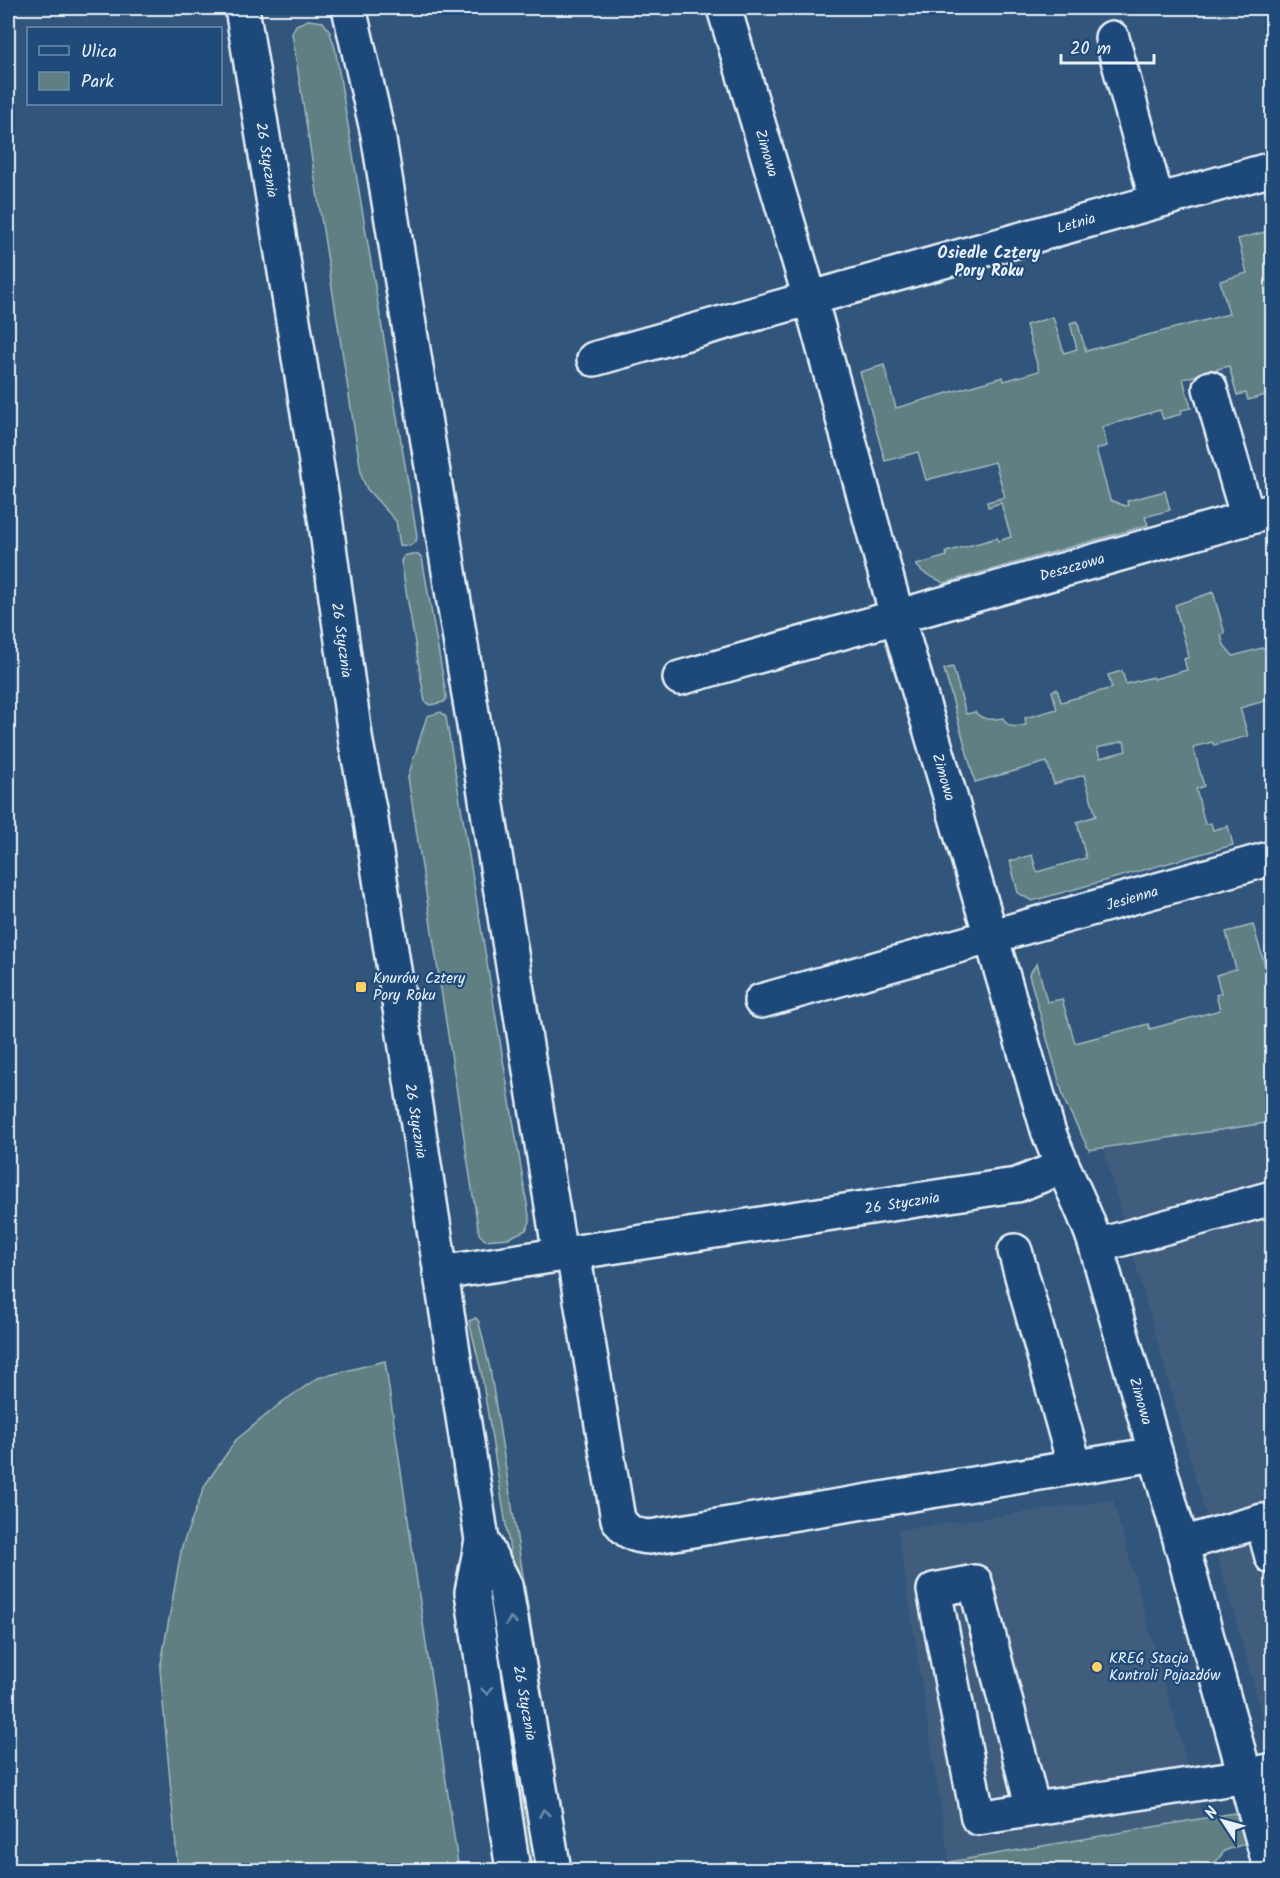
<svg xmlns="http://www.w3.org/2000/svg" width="1280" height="1878" font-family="Kalam,sans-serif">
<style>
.built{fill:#405d7d}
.green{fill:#5f7f83;stroke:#a4b8be;stroke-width:1.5;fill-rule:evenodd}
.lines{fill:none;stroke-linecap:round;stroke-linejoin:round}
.minor-casing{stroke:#e8f1f8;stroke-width:38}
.minor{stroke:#1f4a7a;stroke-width:33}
.oneway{stroke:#6f8dac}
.poi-dot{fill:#ffd166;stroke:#1f4a7a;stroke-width:2}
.labels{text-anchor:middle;stroke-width:4.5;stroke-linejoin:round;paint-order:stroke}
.street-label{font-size:15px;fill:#e8f1f8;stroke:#1f4a7a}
.poi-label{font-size:15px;fill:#e8f1f8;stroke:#1f4a7a;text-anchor:start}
.neighbourhood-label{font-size:16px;font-weight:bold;fill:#e8f1f8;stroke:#1f4a7a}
</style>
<rect width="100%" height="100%" fill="#32557c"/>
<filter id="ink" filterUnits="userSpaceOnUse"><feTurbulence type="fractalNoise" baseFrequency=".0167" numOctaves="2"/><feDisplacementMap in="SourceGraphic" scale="12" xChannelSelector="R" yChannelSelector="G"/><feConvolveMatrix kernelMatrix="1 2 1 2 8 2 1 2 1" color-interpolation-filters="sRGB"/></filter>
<g filter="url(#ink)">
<path class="built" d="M 1272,1122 L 1272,1750 L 1103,1148 Z
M 1113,1500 L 1203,1819 L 949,1862 L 898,1530 Z"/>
<path class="green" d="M 308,20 L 323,22 L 329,30 L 335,48 L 417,536 L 416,542 L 409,546 L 400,545 L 396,521 L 367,489 L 362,478 L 292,33 L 296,25 Z
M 1265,232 L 1272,257 L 1272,383 L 1270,385 L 1272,393 L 1248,400 L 1246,393 L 1237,395 L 1229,366 L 1183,379 L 1191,408 L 1181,410 L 1182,414 L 1163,419 L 1160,410 L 1102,427 L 1107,446 L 1096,449 L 1110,500 L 1125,506 L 1128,505 L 1127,501 L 1165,491 L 1170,510 L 1145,517 L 1148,525 L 944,583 L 924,573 L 916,565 L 947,556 L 946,552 L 997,538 L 998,541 L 1011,537 L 1001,503 L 988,507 L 987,502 L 1005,497 L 995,462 L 926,480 L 918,452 L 885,461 L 860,372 L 884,365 L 896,408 L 1003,377 L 1004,381 L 1039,371 L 1026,325 L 1053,317 L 1064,353 L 1077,349 L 1070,323 L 1077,321 L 1086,351 L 1229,314 L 1220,281 L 1247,273 L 1238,239 Z
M 411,554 L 418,555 L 422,558 L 446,694 L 446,699 L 444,702 L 430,705 L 425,702 L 401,561 L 404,556 Z
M 1213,592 L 1225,634 L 1221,635 L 1224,645 L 1233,656 L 1266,647 L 1266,643 L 1272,641 L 1272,699 L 1240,708 L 1248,736 L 1214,745 L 1212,742 L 1193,747 L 1204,786 L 1196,789 L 1205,824 L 1211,823 L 1213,830 L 1228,826 L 1233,845 L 1032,901 L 1018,893 L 1010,861 L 1032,855 L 1037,872 L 1086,858 L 1077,822 L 1096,816 L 1084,775 L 1054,784 L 1047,762 L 975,782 L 944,669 L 953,667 L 966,714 L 975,712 C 983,721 992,720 1003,718 C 1008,729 1016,727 1026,725 L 1025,718 L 1057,709 L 1052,691 L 1057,689 L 1061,702 L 1112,688 L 1108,675 L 1122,671 L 1126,684 L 1153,677 L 1154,679 L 1187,670 L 1184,659 L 1189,657 L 1175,605 ZM 1124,741 L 1126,751 L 1100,758 L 1097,748 Z
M 441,712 L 446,717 L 530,1222 L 526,1230 L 509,1238 L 485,1240 L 479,1234 L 408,777 L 427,716 Z
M 1253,925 L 1272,989 L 1272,1122 L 1089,1150 L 1065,1102 L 1029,975 L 1037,963 L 1047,1002 L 1062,999 L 1075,1043 L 1148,1024 L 1150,1029 L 1220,1010 L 1216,995 L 1221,993 L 1216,975 L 1236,969 L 1226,932 Z
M 476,1318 L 479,1322 L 490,1369 L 568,1857 L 560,1859 L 481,1371 L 469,1321 Z
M 385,1361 L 458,1864 L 453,1870 L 178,1870 L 160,1669 L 182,1546 L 205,1485 L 236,1440 L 282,1402 L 318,1378 Z
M 489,1586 L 537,1861 L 525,1864 L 486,1588 Z
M 1234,1813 L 1239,1816 L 1247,1843 L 1224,1851 L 1216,1862 L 1183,1870 L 950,1870 L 949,1862 Z"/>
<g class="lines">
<g class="minor-casing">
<path id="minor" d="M 242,8 L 325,517 L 356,743 L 370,814 L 482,1540 L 505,1585 L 554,1870
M 349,8 L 378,134 L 560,1255
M 724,8 L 810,298 L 897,616 L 1048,1130 C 1062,1170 1084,1206 1096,1246 L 1175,1521 L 1271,1870
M 1112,38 L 1157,201
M 594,359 L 1272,169
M 1210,388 L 1248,518
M 680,678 L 1272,511
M 761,1001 L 1272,858
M 1096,1246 L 1272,1198
M 1015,1251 L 1075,1467
M 573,1253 L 618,1519 C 626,1532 634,1536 650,1537 L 1156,1454
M 440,1273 L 1002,1187 L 1017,1185 L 1062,1167
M 482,1540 L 472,1592 L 513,1870
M 1181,1544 L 1262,1521 L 1272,1557
M 1033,1809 L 975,1582 L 934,1590 L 978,1818 L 1246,1776 L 1272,1770"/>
</g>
<use href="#minor" class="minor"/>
</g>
<defs><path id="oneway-chevron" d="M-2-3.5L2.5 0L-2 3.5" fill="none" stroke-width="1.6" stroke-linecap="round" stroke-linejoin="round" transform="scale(1.5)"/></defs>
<g class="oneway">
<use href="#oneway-chevron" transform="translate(511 1621) rotate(-100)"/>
<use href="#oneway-chevron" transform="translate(487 1691) rotate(82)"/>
<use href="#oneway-chevron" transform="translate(544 1813) rotate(-100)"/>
</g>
</g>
<g class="poi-dot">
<rect x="355" y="981" width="12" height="12" rx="3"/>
<circle cx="1097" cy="1667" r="6"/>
</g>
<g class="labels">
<g class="street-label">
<text transform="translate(767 153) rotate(74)" y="5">Zimowa</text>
<text transform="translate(267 160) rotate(81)" y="5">26 Stycznia</text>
<text transform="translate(1076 223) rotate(-16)" y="5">Letnia</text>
<text transform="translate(1072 567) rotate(-16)" y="5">Deszczowa</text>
<text transform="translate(342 640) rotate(82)" y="5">26 Stycznia</text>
<text transform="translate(944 777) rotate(74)" y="5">Zimowa</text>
<text transform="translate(1132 898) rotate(-16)" y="5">Jesienna</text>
<text transform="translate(416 1121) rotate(81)" y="5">26 Stycznia</text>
<text transform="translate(902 1203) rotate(-9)" y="5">26 Stycznia</text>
<text transform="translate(1141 1401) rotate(74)" y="5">Zimowa</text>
<text transform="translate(525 1703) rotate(80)" y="5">26 Stycznia</text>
</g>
<g class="poi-label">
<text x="373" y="983">Knurów Cztery<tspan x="373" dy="17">Pory Roku</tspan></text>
<text x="1109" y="1663">KREG Stacja<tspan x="1109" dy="17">Kontroli Pojazdów</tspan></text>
</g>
<g class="neighbourhood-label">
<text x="989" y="258">Osiedle Cztery<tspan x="989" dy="18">Pory Roku</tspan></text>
</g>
</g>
<rect width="1280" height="1878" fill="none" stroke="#1f4a7a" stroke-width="30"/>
<rect x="15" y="15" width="1250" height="1848" fill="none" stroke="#e8f1f8" stroke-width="2" filter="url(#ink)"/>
<rect x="27" y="27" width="195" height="78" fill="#1f4a7a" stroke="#6f8dac" stroke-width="1.5"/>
<rect x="39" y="46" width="30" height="9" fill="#1f4a7a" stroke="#6f8dac" stroke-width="1.5"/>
<text x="81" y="57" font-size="18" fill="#e8f1f8">Ulica</text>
<rect x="39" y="72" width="30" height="18" fill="#5f7f83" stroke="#6f8dac" stroke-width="1.5"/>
<text x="81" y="87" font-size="18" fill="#e8f1f8">Park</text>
<g transform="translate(1223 1821) rotate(306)" stroke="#1f4a7a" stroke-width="4.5" paint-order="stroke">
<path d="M0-4.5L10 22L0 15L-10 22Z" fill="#e8f1f8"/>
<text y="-9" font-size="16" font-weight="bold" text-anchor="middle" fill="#e8f1f8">N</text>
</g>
<path d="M1061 54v9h93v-9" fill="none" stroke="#e8f1f8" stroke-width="3"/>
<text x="1070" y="54" font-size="18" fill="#e8f1f8" stroke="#1f4a7a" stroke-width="4.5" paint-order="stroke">20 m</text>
</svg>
